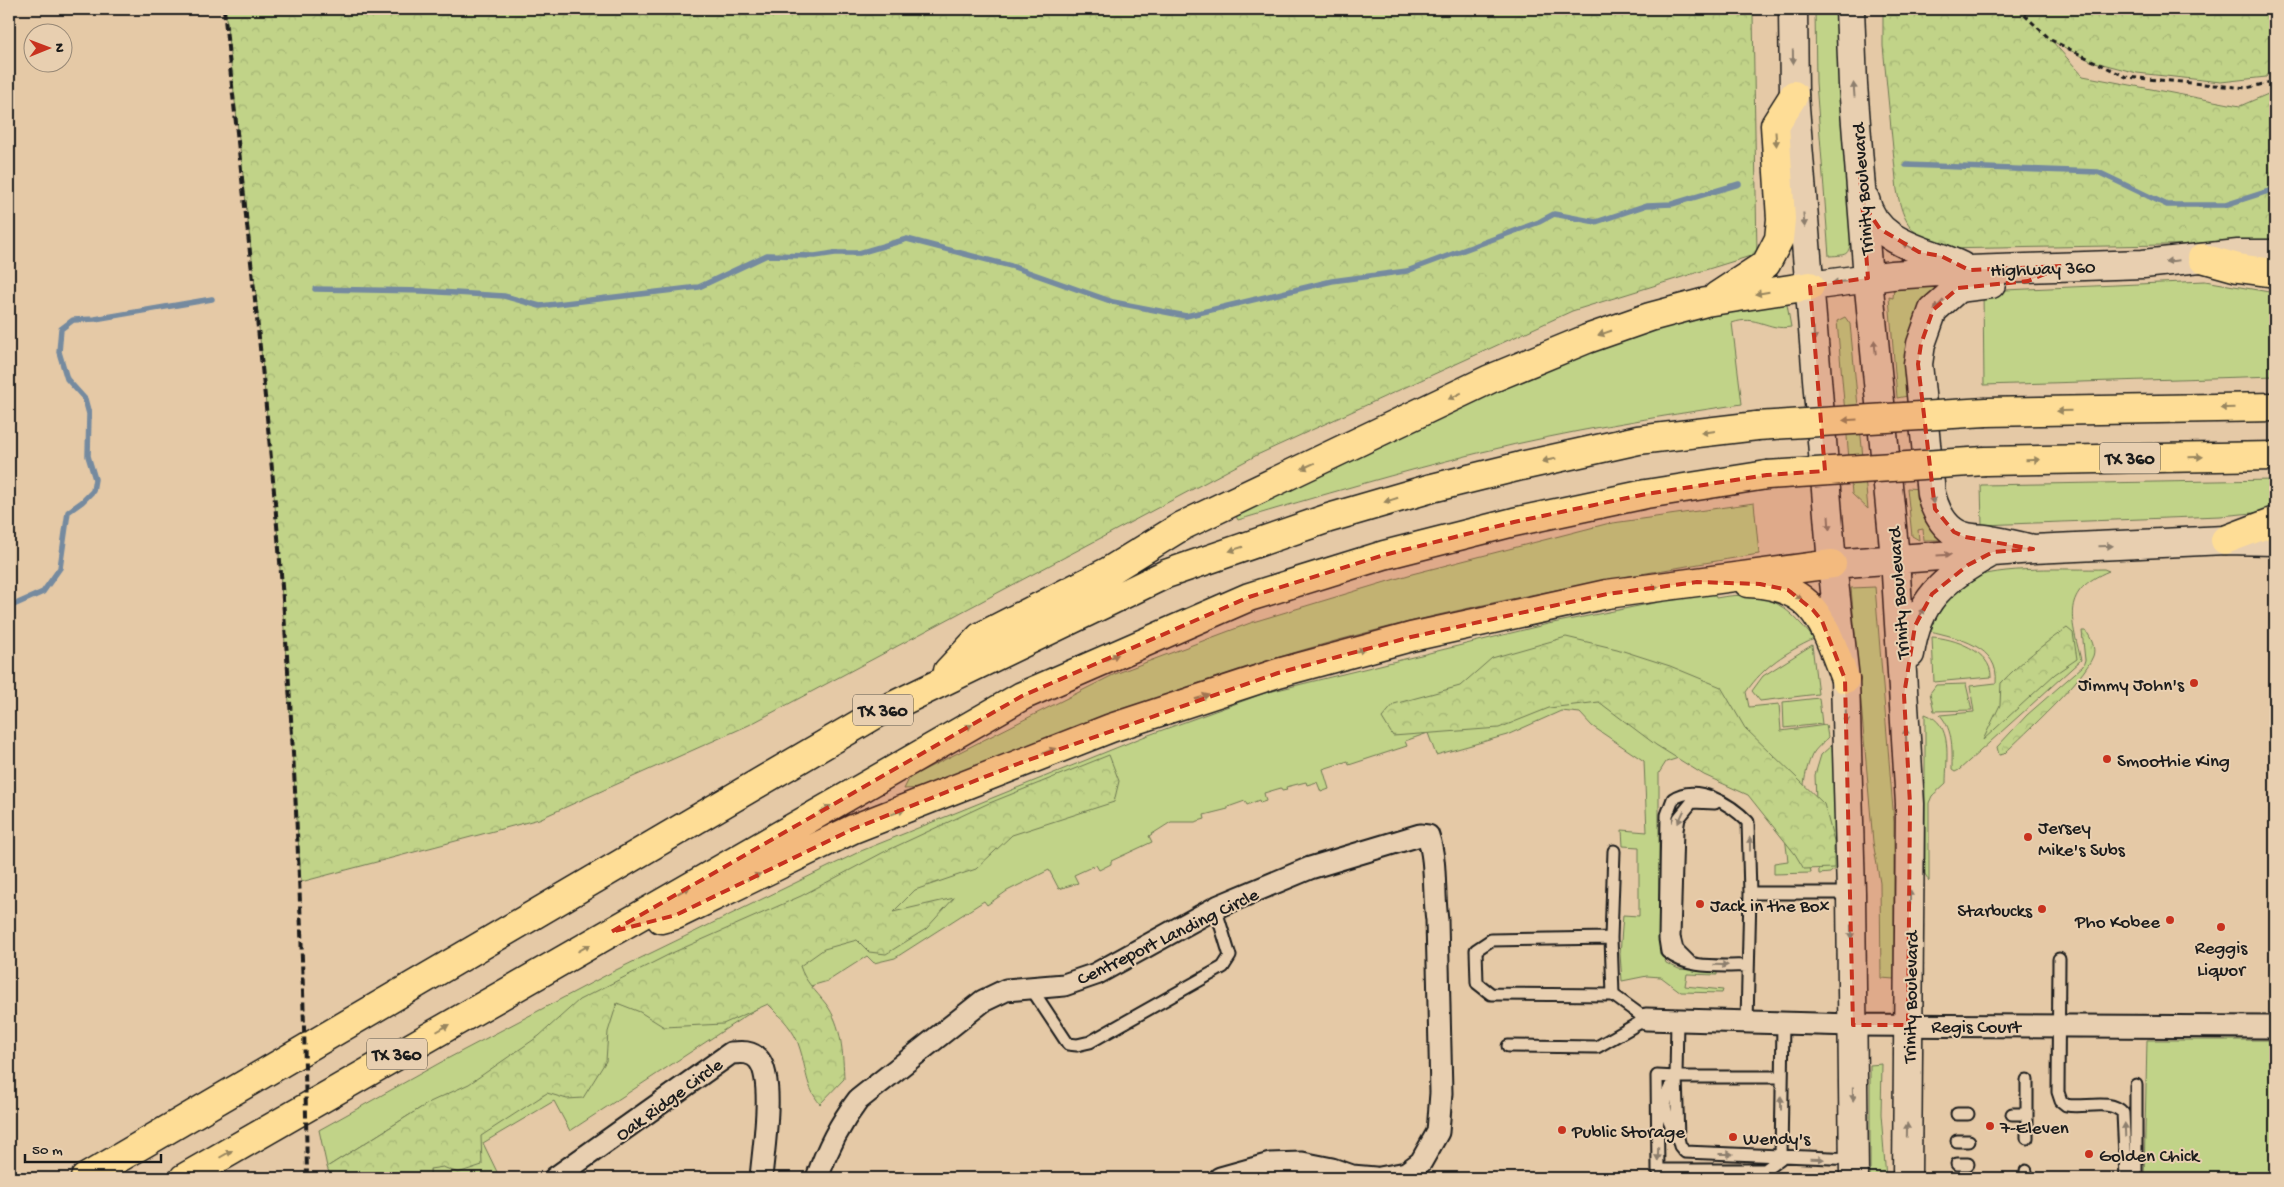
<svg xmlns="http://www.w3.org/2000/svg" width="2284" height="1187" font-family="'Gochi Hand',sans-serif">
<style>
.green{fill:#c1d388;stroke:#6e7852}
.forest{fill:url(#forest-crowns);stroke:#6e7852}
.lines{fill:none;stroke-linecap:round;stroke-linejoin:round}
.stream{stroke:#748a9f;stroke-width:5.5}
.lane-casing{stroke:#1c1c1c;stroke-width:15}
.street-casing{stroke:#1c1c1c;stroke-width:25}
.secondary-casing{stroke:#1c1c1c;stroke-width:31}
.highway-casing{stroke:#1c1c1c;stroke-width:31}
.path{stroke:#1c1c1c;stroke-width:3;stroke-dasharray:5 4;stroke-linecap:butt}
.lane{stroke:#e8cfb0;stroke-width:11}
.street{stroke:#e8cfb0;stroke-width:21}
.secondary{stroke:#e8cfb0;stroke-width:28}
.highway{stroke:#fedd96;stroke-width:28}
.rail{stroke:#1c1c1c;stroke-width:4;stroke-dasharray:8 4;stroke-linecap:butt}
.highway-bridge-casing{stroke:#1c1c1c;stroke-width:31;stroke-linecap:butt}
.highway-bridge{stroke:#fedd96;stroke-width:28}
.oneway{fill:#8c7e6d}
.oneway2{fill:#98865f}
.marked{fill:#c8321e;fill-opacity:0.2;stroke:#c8321e;stroke-width:4;stroke-dasharray:10 6;stroke-linejoin:round}
.poi-dot{fill:#c8321e;stroke:#e8cfb0;stroke-width:2}
.labels{text-anchor:middle;stroke-width:4;stroke-linejoin:round;paint-order:stroke}
.shield{fill:#e8cfb0;stroke:#595248;stroke-width:1}
.shield-label{font-size:18px;font-weight:bold;fill:#1c1c1c}
.street-label{font-size:19px;fill:#1c1c1c;stroke:#e8cfb0}
.poi-label{font-size:19px;fill:#1c1c1c;stroke:#e8cfb0;text-anchor:start}
</style>
<defs>
<pattern id="forest-crowns" width="20" height="18" patternUnits="userSpaceOnUse" patternTransform="scale(1.25)"><rect width="20" height="18" fill="#c1d388"/><path d="M2 6a3 3 0 1 1 6 0M12 15a3 3 0 1 1 6 0" fill="none" stroke="#a5b575"/></pattern>
</defs>
<rect width="100%" height="100%" fill="#e5c9a6"/>
<filter id="ink" filterUnits="userSpaceOnUse"><feTurbulence type="fractalNoise" baseFrequency=".02" numOctaves="2"/><feDisplacementMap in="SourceGraphic" scale="10" xChannelSelector="R" yChannelSelector="G"/><feConvolveMatrix kernelMatrix="1 2 1 2 8 2 1 2 1" color-interpolation-filters="sRGB"/></filter>
<g filter="url(#ink)">
<path class="green" d="M 1815,9 L 1837,9 L 1852,235 C 1848,255 1850,255 1829,256 L 1816,82 Z
M 2205,281 L 2275,293 L 2275,376 L 1984,385 L 1983,291 Z
M 1937,283 L 1938,290 L 1913,395 L 1897,398 L 1889,297 L 1893,298 L 1894,287 Z
M 1786,299 L 1791,327 C 1767,331 1757,314 1732,323 L 1742,404 C 1655,417 1568,431 1482,452 C 1400,472 1319,496 1238,520 L 1236,516 L 1243,509 L 1378,438 L 1646,329 Z
M 1845,317 L 1850,324 L 1868,509 L 1852,494 L 1837,321 Z
M 2275,480 L 2275,511 L 2220,516 L 1982,525 L 1981,485 Z
M 1907,488 L 1920,489 L 1949,540 L 1924,540 L 1923,529 L 1918,530 L 1919,540 L 1912,536 Z
M 1754,503 L 1759,554 C 1587,582 1408,615 1241,669 C 1133,704 1027,747 921,788 L 904,789 L 910,777 L 1115,674 L 1253,622 L 1412,574 L 1606,524 Z
M 2104,569 L 2109,571 C 2060,591 2071,618 2081,660 L 1959,770 L 1955,772 L 1952,770 C 1952,750 1954,731 1940,715 L 1974,712 L 1970,686 L 1996,683 C 2000,646 1958,638 1930,631 C 1935,609 1950,591 1969,580 C 1997,565 2071,570 2104,569 Z
M 1875,587 L 1894,822 L 1894,979 L 1881,978 L 1880,883 L 1873,842 L 1851,588 Z
M 1714,591 L 1716,598 C 1765,589 1784,602 1814,639 C 1786,652 1764,666 1746,692 L 1749,707 L 1779,704 L 1781,731 L 1826,725 L 1828,737 C 1823,743 1816,748 1812,755 C 1796,789 1805,837 1811,873 L 1774,874 L 1774,863 L 1788,861 L 1785,837 L 1772,810 L 1691,754 L 1666,762 L 1659,773 L 1659,942 L 1666,963 L 1679,969 L 1717,972 L 1717,975 L 1687,974 L 1685,986 L 1723,990 L 1722,993 L 1681,992 L 1661,977 L 1647,976 L 1622,981 L 1620,954 L 1623,915 L 1639,916 L 1639,847 L 1623,846 L 1622,830 L 1647,832 L 1644,761 L 1592,726 L 1580,713 L 1561,711 L 1507,735 L 1436,755 L 1428,733 L 1405,741 L 1407,746 L 1349,765 L 1348,761 L 1323,769 L 1329,789 L 1321,792 L 1317,782 L 1307,785 L 1306,782 L 1286,787 L 1287,790 L 1282,791 L 1281,788 L 1264,793 L 1266,801 L 1260,803 L 1259,800 L 1247,805 L 1245,801 L 1228,807 L 1228,809 L 1204,815 L 1205,819 L 1195,822 L 1171,822 L 1149,836 L 1152,842 L 1111,861 L 1111,864 L 1099,870 L 1096,865 L 1074,875 L 1078,883 L 1059,889 L 1049,870 L 1007,891 L 987,905 L 984,901 L 895,958 L 874,963 L 867,956 L 828,981 L 776,996 L 570,1131 L 554,1101 L 483,1143 L 499,1176 L 495,1178 L 430,1178 L 430,1102 L 327,1167 L 319,1130 L 445,1060 L 616,970 L 861,851 L 1143,737 L 1265,693 L 1548,624 Z
M 1932,637 C 1953,638 1992,651 1991,677 L 1934,682 Z
M 1812,645 L 1818,694 L 1760,701 L 1752,691 L 1763,676 Z
M 1966,684 L 1972,710 L 1934,711 L 1930,693 L 1936,685 Z
M 1819,698 L 1822,724 L 1784,728 L 1783,702 Z
M 1925,714 C 1954,724 1946,758 1946,783 L 1932,796 L 1929,803 L 1929,881 L 1925,874 Z
M 1833,744 L 1838,866 L 1830,873 L 1819,874 L 1815,775 L 1821,755 Z
M 2147,1040 L 2275,1040 L 2275,1178 L 2144,1178 Z
M 1882,1064 L 1881,1114 L 1886,1178 L 1870,1178 L 1870,1065 Z"/>
<path class="forest" d="M 225,9 L 1745,9 L 1753,13 L 1757,254 L 1572,311 L 1257,455 L 749,725 L 539,819 L 301,882 L 278,539 L 257,305 Z
M 1883,9 L 2275,9 L 2275,65 L 2266,77 L 2221,82 L 2137,73 L 2091,61 L 2052,41 L 2083,76 L 2240,106 L 2275,91 L 2275,243 L 1941,249 C 1912,234 1903,224 1897,190 L 1883,46 Z
M 2067,628 L 2073,633 L 2077,659 L 2055,674 L 1983,740 L 2000,705 L 2001,683 C 2021,662 2043,644 2067,628 Z
M 2082,631 L 2086,631 C 2091,638 2096,648 2093,656 C 2084,680 2025,733 2004,754 L 1999,755 L 1997,747 L 2027,715 L 2083,666 L 2085,660 Z
M 1566,637 L 1617,649 L 1670,666 L 1721,687 L 1745,728 L 1824,804 L 1834,841 L 1834,868 L 1804,869 L 1795,854 L 1748,795 L 1704,775 L 1656,745 L 1599,702 L 1549,708 L 1499,728 L 1393,736 L 1382,718 L 1394,704 L 1460,686 L 1492,658 Z
M 1109,755 L 1119,781 L 1114,802 L 1012,835 L 976,869 L 915,890 L 893,912 L 954,898 L 926,929 L 886,954 L 869,952 L 857,940 L 824,949 L 800,966 C 805,982 816,991 826,1004 C 842,1025 843,1054 844,1079 L 820,1104 C 805,1085 807,1071 800,1049 C 795,1030 781,1017 768,1004 L 723,1024 L 664,1027 L 640,1012 L 617,1003 L 608,1032 L 606,1061 L 583,1098 L 567,1099 L 547,1093 L 481,1136 L 482,1165 L 458,1173 L 443,1167 L 430,1169 L 430,1178 L 331,1178 L 327,1167 L 430,1102 L 469,1084 L 539,1036 L 579,1000 L 672,953 L 801,896 L 884,852 L 987,804 Z"/>
<g class="lines">
<path class="stream" d="M 1906,165 L 2098,172 L 2167,205 L 2225,205 L 2275,189
M 315,289 L 423,291 L 504,296 L 540,306 L 699,287 L 767,255 L 815,256 L 835,253 L 859,253 L 907,239 L 1011,266 L 1113,302 L 1186,316 L 1332,281 L 1407,271 L 1539,222 L 1554,214 L 1596,222 L 1647,205 L 1672,204 L 1739,184
M 9,607 L 43,592 L 60,568 L 68,512 L 82,502 L 93,491 L 95,479 L 88,456 L 89,414 L 85,399 L 67,379 L 59,352 L 61,329 L 73,320 L 95,319 L 212,299"/>
<g class="lane-casing">
<path id="lane" d="M 1611,938 L 1613,995
M 2059,959 L 2058,1092 L 2061,1101 L 2066,1105 C 2084,1109 2110,1098 2123,1113 L 2126,1178
M 1690,962 L 1677,949 L 1674,937 L 1677,830 L 1679,818 L 1692,802 L 1715,803
M 1748,966 C 1720,965 1690,970 1667,952 L 1665,939 L 1667,815 L 1673,799 C 1696,783 1731,804 1748,822 L 1750,893
M 1031,988 L 1068,1044 L 1077,1045 L 1090,1042 L 1223,967 L 1230,956 L 1215,907
M 1677,1020 L 1676,1077 L 1657,1076 L 1658,1170 L 1765,1170 L 1781,1158 L 1783,1023
M 1747,1022 L 1750,893 L 1851,893
M 1508,1046 L 1597,1047 L 1646,1019 L 1613,995 L 1491,994 L 1477,983 L 1476,950 L 1491,940 L 1611,938 L 1614,851
M 1676,1077 L 1678,1138 L 1680,1146 L 1685,1152 L 1854,1159
M 1676,1077 L 1781,1077
M 1676,1077 C 1660,1100 1663,1115 1678,1138
M 2027,1080 L 2027,1138
M 2136,1085 L 2136,1178
M 1957,1114 L 1968,1114
M 2012,1114 L 2027,1114
M 1957,1141 L 1969,1141
M 1957,1164 L 1968,1164
M 2026,1178 L 2026,1171"/>
</g>
<g class="street-casing">
<path id="street" d="M 1646,1019 L 1853,1025 L 2275,1027
M 555,1178 L 731,1053 C 741,1052 752,1051 759,1060 C 775,1081 763,1151 761,1178
M 817,1178 C 827,1149 839,1125 858,1100 L 983,1001 L 1006,990 L 1064,985 L 1096,974 L 1219,906 L 1310,868 L 1420,835 L 1428,836 C 1437,862 1433,892 1437,920 L 1441,1093 L 1438,1132 L 1421,1162 L 1406,1173 L 1380,1178
M 1220,1178 L 1270,1164 L 1302,1163 L 1332,1169 L 1352,1176 L 1375,1178"/>
</g>
<g class="secondary-casing">
<path id="secondary" d="M 1793,9 L 1794,95 L 1832,564 L 1845,679 L 1851,893 L 1854,1178
M 1850,9 L 1853,85 L 1868,278 L 1895,558 L 1910,804 L 1907,1178
M 1865,199 C 1875,245 1926,249 1961,266
M 1991,284 L 1958,288 L 1933,310 L 1921,344 L 1918,364 L 1931,494 C 1936,513 1946,533 1967,537 C 1975,539 1983,538 1991,540 C 2005,542 2019,546 2033,549
M 1810,286 L 1892,275 L 1969,270 L 2143,264 L 2238,254 L 2275,254
M 1832,564 L 2033,549 L 2225,540 L 2275,541
M 1910,654 C 1918,600 1942,580 1989,554"/>
</g>
<g class="highway-casing">
<path id="highway" d="M 2202,258 L 2238,268 L 2275,273
M 1717,296 L 1766,264 L 1779,239 L 1781,219 L 1775,125 L 1794,95
M 1986,412 L 2275,407
M 1985,461 L 2275,456
M 2225,540 L 2275,521
M 1748,583 C 1816,585 1824,625 1845,679
M 948,671 L 980,637 L 1109,571 L 1182,526 L 1490,379 L 1587,339 L 1650,317 L 1706,302 L 1810,286
M 661,919 L 676,915 L 853,829 L 1111,728 L 1278,673 L 1411,637 L 1607,594 L 1832,564
M 85,1178 L 878,713 L 1166,574 L 1329,518 L 1432,488 L 1521,466 L 1638,440 L 1757,426
M 184,1178 L 1022,696 L 1249,597 L 1384,555 L 1514,522 L 1646,494 L 1767,475"/>
</g>
<path class="path" d="M 2018,9 L 2051,40 L 2126,77 L 2247,88 L 2275,81"/>
<use href="#lane" class="lane"/>
<use href="#street" class="street"/>
<use href="#secondary" class="secondary"/>
<use href="#highway" class="highway"/>
<path class="rail" d="M 224,9 C 242,185 263,360 278,537 C 296,750 304,964 307,1178"/>
<g class="highway-bridge-casing">
<path id="highway-bridge" d="M 1757,426 L 1986,412
M 1767,475 L 1985,461"/>
</g>
<use href="#highway-bridge" class="highway-bridge"/>
</g>
<defs><path id="oneway-solid" d="M-6-.8H1V-3.2L6.5 0L1 3.2V.8H-6Z" transform="scale(1.25)"/></defs>
<g class="oneway">
<use href="#oneway-solid" transform="translate(1793 57) rotate(89)"/>
<use href="#oneway-solid" transform="translate(1854 90) rotate(-94)"/>
<use href="#oneway-solid" transform="translate(1804 220) rotate(85)"/>
<use href="#oneway-solid" transform="translate(1908 246) rotate(-150)"/>
<use href="#oneway-solid" transform="translate(2172 261) rotate(174)"/>
<use href="#oneway-solid" transform="translate(1839 282) rotate(172)"/>
<use href="#oneway-solid" transform="translate(1939 305) rotate(133)"/>
<use href="#oneway-solid" transform="translate(1814 334) rotate(86)"/>
<use href="#oneway-solid" transform="translate(1875 347) rotate(-96)"/>
<use href="#oneway-solid" transform="translate(1932 497) rotate(79)"/>
<use href="#oneway-solid" transform="translate(1829 523) rotate(86)"/>
<use href="#oneway-solid" transform="translate(2106 546) rotate(-2)"/>
<use href="#oneway-solid" transform="translate(1944 555) rotate(-3)"/>
<use href="#oneway-solid" transform="translate(1921 614) rotate(-64)"/>
<use href="#oneway-solid" transform="translate(1846 717) rotate(88)"/>
<use href="#oneway-solid" transform="translate(1906 735) rotate(-93)"/>
<use href="#oneway-solid" transform="translate(1681 817) rotate(115)"/>
<use href="#oneway-solid" transform="translate(1750 844) rotate(-90)"/>
<use href="#oneway-solid" transform="translate(1910 897) rotate(-90)"/>
<use href="#oneway-solid" transform="translate(1851 932) rotate(89)"/>
<use href="#oneway-solid" transform="translate(1721 965) rotate(1)"/>
<use href="#oneway-solid" transform="translate(1853 1094) rotate(89)"/>
<use href="#oneway-solid" transform="translate(1781 1103) rotate(-90)"/>
<use href="#oneway-solid" transform="translate(1907 1130) rotate(-89)"/>
<use href="#oneway-solid" transform="translate(2125 1130) rotate(-92)"/>
<use href="#oneway-solid" transform="translate(1658 1154) rotate(92)"/>
<use href="#oneway-solid" transform="translate(1726 1154)"/>
<use href="#oneway-solid" transform="translate(1817 1159) rotate(2)"/>
</g>
<g class="oneway2">
<use href="#oneway-solid" transform="translate(1776 139) rotate(86)"/>
<use href="#oneway-solid" transform="translate(1762 293) rotate(171)"/>
<use href="#oneway-solid" transform="translate(1605 333) rotate(161)"/>
<use href="#oneway-solid" transform="translate(1455 396) rotate(154)"/>
<use href="#oneway-solid" transform="translate(2227 408) rotate(179)"/>
<use href="#oneway-solid" transform="translate(2064 411) rotate(179)"/>
<use href="#oneway-solid" transform="translate(1850 420) rotate(177)"/>
<use href="#oneway-solid" transform="translate(1708 432) rotate(173)"/>
<use href="#oneway-solid" transform="translate(2196 457) rotate(-1)"/>
<use href="#oneway-solid" transform="translate(1549 460) rotate(168)"/>
<use href="#oneway-solid" transform="translate(2033 460) rotate(-1)"/>
<use href="#oneway-solid" transform="translate(1308 466) rotate(155)"/>
<use href="#oneway-solid" transform="translate(1391 500) rotate(163)"/>
<use href="#oneway-solid" transform="translate(1236 549) rotate(162)"/>
<use href="#oneway-solid" transform="translate(1652 588) rotate(-8)"/>
<use href="#oneway-solid" transform="translate(1796 595) rotate(35)"/>
<use href="#oneway-solid" transform="translate(1358 651) rotate(-15)"/>
<use href="#oneway-solid" transform="translate(1112 657) rotate(-24)"/>
<use href="#oneway-solid" transform="translate(1202 697) rotate(-17)"/>
<use href="#oneway-solid" transform="translate(966 728) rotate(-30)"/>
<use href="#oneway-solid" transform="translate(1049 751) rotate(-21)"/>
<use href="#oneway-solid" transform="translate(825 809) rotate(-30)"/>
<use href="#oneway-solid" transform="translate(898 812) rotate(-21)"/>
<use href="#oneway-solid" transform="translate(754 877) rotate(-26)"/>
<use href="#oneway-solid" transform="translate(684 890) rotate(-30)"/>
<use href="#oneway-solid" transform="translate(584 948) rotate(-30)"/>
<use href="#oneway-solid" transform="translate(443 1028) rotate(-30)"/>
<use href="#oneway-solid" transform="translate(226 1154) rotate(-30)"/>
</g>
</g>
<path class="marked" d="M 1860,175 L 1867,210 L 1880,229 L 1919,252 L 1941,256 L 1969,270 L 2064,266 L 2028,281 L 1958,288 L 1933,310 L 1921,344 L 1918,364 L 1935,509 L 1954,532 L 1965,537 L 2033,549 L 1993,552 L 1968,565 L 1932,594 L 1915,626 L 1904,695 L 1910,804 L 1908,1025 L 1853,1025 L 1845,679 L 1822,621 L 1813,610 L 1788,590 L 1760,584 L 1697,582 L 1607,594 L 1411,637 L 1278,673 L 1020,763 L 853,829 L 676,915 L 611,932 L 1022,696 L 1249,597 L 1384,555 L 1514,522 L 1646,494 L 1767,475 L 1825,471 L 1810,286 L 1868,278 Z"/>
<g class="poi-dot">
<circle cx="2194" cy="683" r="5"/>
<circle cx="2107" cy="759" r="5"/>
<circle cx="2028" cy="837" r="5"/>
<circle cx="1700" cy="904" r="5"/>
<circle cx="2042" cy="909" r="5"/>
<circle cx="2170" cy="920" r="5"/>
<circle cx="2221" cy="927" r="5"/>
<circle cx="1990" cy="1126" r="5"/>
<circle cx="1562" cy="1130" r="5"/>
<circle cx="1733" cy="1137" r="5"/>
<circle cx="2089" cy="1154" r="5"/>
</g>
<g class="labels">
<g class="shield">
<rect x="2100" y="442.5" width="60" height="31" rx="4"/>
<rect x="853" y="694.5" width="60" height="31" rx="4"/>
<rect x="367" y="1038.5" width="60" height="31" rx="4"/>
</g>
<g class="shield-label">
<text x="2130" y="464">TX 360</text>
<text x="883" y="716">TX 360</text>
<text x="397" y="1060">TX 360</text>
</g>
<g class="street-label">
<text transform="translate(1861 189) rotate(-94)" y="7">Trinity Boulevard</text>
<text transform="translate(2043 267) rotate(-2)" y="7">Highway 360</text>
<text transform="translate(1897 593) rotate(-94)" y="7">Trinity Boulevard</text>
<text transform="translate(1167 935) rotate(-26)" y="7">Centreport Landing Circle</text>
<text transform="translate(1909 997) rotate(-89)" y="7">Trinity Boulevard</text>
<text x="1976" y="1032">Regis Court</text>
<text transform="translate(668 1098) rotate(-36)" y="7">Oak Ridge Circle</text>
</g>
<g class="poi-label">
<text x="2184" y="690" text-anchor="end">Jimmy John's</text>
<text x="2117" y="766">Smoothie King</text>
<text x="2038" y="833">Jersey<tspan x="2038" dy="22">Mike's Subs</tspan></text>
<text x="1710" y="911">Jack in the Box</text>
<text x="2032" y="916" text-anchor="end">Starbucks</text>
<text x="2160" y="927" text-anchor="end">Pho Kobee</text>
<text x="2221" y="953" text-anchor="middle">Reggis<tspan x="2221" dy="22">Liquor</tspan></text>
<text x="2000" y="1133">7-Eleven</text>
<text x="1572" y="1137">Public Storage</text>
<text x="1743" y="1144">Wendy's</text>
<text x="2099" y="1161">Golden Chick</text>
</g>
</g>
<rect width="2284" height="1187" fill="none" stroke="#e8cfb0" stroke-width="30"/>
<rect x="15" y="15" width="2254" height="1157" fill="none" stroke="#1c1c1c" stroke-width="2" filter="url(#ink)"/>
<g transform="translate(48 48) rotate(89)"><circle r="24" fill="#e8cfb0" stroke="#968775"/>
<path d="M0-4L9 19L0 12L-9 19Z" fill="#c8321e"/>
<text y="-8" font-size="14" font-weight="bold" text-anchor="middle" fill="#1c1c1c">N</text>
</g>
<path d="M25 1154v8h136v-8" fill="none" stroke="#1c1c1c" stroke-width="2.5"/>
<text x="32" y="1154" font-size="15" fill="#1c1c1c" stroke="#e8cfb0" stroke-width="4" paint-order="stroke">50 m</text>
</svg>
